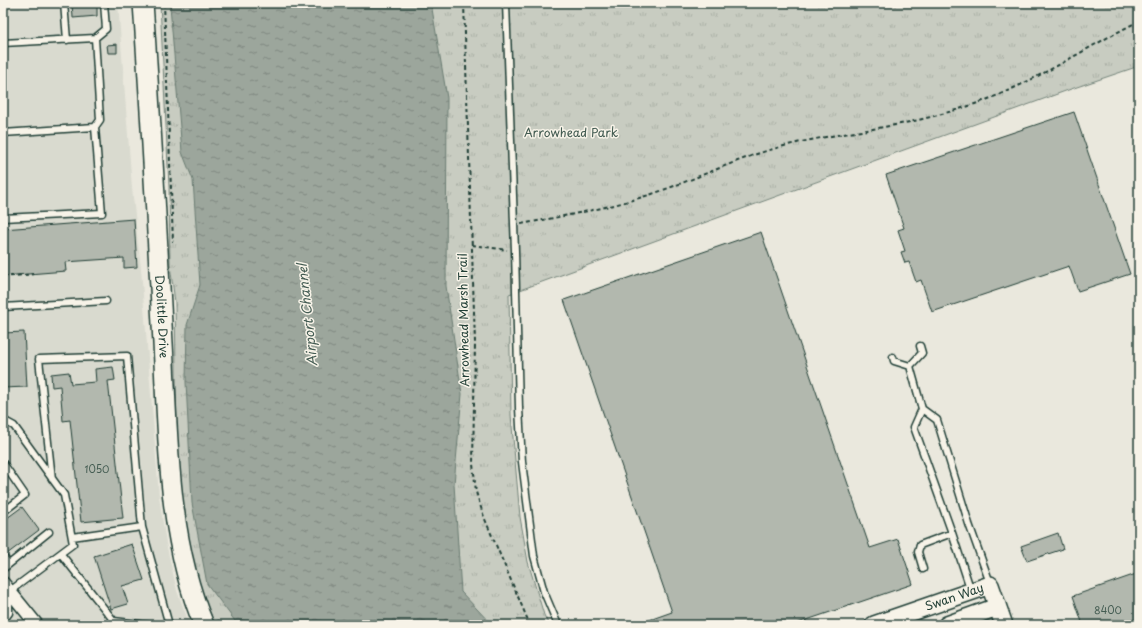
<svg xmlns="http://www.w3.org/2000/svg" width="1142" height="628" font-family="'Playpen Sans',sans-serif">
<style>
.built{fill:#d9dacf}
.park{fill:url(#park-tufts);stroke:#74847a}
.water{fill:url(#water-ripples);stroke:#6a7c72}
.building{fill:#b2b8ae;stroke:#1f3d34}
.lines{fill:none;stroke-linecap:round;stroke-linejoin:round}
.lane-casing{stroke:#1f3d34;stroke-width:9}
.street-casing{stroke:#1f3d34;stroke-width:15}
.secondary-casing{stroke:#1f3d34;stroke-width:20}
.primary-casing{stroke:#1f3d34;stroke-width:22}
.path{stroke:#1f3d34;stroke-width:2;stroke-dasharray:4 3;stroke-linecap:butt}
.lane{stroke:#f7f3e8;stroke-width:6}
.street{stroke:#f7f3e8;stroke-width:12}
.secondary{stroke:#f7f3e8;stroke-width:17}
.primary{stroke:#f7f3e8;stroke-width:19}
.labels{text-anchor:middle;stroke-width:3;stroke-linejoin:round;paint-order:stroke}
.number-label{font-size:10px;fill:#445c52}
.park-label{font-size:12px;fill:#415a50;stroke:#f7f3e8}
.street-label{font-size:12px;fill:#1f3d34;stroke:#f7f3e8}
.water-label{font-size:13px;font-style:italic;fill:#445c53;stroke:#f7f3e8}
</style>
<defs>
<pattern id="park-tufts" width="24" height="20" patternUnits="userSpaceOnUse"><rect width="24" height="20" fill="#c8ccc1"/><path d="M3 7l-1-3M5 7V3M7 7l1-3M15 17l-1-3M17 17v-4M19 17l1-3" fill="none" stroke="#abb0a6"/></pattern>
<pattern id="water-ripples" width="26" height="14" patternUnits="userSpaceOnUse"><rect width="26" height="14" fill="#9ca69c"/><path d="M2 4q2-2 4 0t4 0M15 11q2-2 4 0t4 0" fill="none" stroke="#7f8880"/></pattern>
</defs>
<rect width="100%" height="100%" fill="#eae8dd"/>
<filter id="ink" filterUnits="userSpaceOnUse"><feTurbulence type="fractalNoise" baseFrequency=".025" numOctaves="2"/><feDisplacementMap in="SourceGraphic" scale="8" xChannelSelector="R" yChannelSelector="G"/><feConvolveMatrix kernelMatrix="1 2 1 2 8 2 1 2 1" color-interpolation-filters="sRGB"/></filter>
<g filter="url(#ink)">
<path class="built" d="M 3,3 L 118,3 L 132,188 L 141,269 L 159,496 L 166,543 L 177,591 L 190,625 L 3,625 Z"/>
<path class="park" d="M 160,3 L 1139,3 L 1139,66 L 1071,89 L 509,294 L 511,415 L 520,517 L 528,562 L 544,615 L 549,625 L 215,625 L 200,596 L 182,530 L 177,436 L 175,302 L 170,265 L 169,187 Z"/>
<path class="water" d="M 172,3 L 431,3 L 447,98 L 446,286 L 462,394 L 454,484 L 461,592 L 492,625 L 238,625 L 207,584 L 192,503 L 186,382 L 187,325 L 200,285 L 193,180 L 182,152 L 170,6 Z"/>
<path class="building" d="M 72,3 L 97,3 L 97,16 L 73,18 Z
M 117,44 L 117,53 L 108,53 L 107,45 Z
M 1074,112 L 1130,274 L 1078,291 L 1069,266 L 932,312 L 921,280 L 916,282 L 909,262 L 905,263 L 901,252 L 905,251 L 898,230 L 904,228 L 886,175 Z
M 134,219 L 137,267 L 124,268 L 124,258 L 65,262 L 66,271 L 3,276 L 3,229 Z
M 761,232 L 870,548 L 898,539 L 913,584 L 792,625 L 639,625 L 638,624 L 672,612 L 564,300 Z
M 24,332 L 27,387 L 3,388 L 3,333 Z
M 113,367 L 115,380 L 108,381 L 123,518 L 81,522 L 70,420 L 63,421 L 60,386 L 52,387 L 51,374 L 69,372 L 71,384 L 96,382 L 95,369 Z
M 22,507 L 39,530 L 7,554 L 3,550 L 3,521 Z
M 1058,533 L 1063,549 L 1027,561 L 1021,546 Z
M 132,544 L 144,580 L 122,586 L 128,604 L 111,609 L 94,556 Z
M 1139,573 L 1139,625 L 1083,625 L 1073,596 Z"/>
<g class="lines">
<g class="lane-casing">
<path id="lane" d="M 64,3 L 67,40
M 506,3 L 515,251 L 519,408 L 522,462 L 534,556 L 544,592 L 558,625
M 3,43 L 95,38 L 106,29 L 104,3
M 3,133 L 95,127
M 3,218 L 102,213 L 95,127 L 100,120 L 95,38
M 3,307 L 106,301
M 893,357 L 894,361 L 910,366 L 922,353 L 920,346
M 910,366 L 922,409
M 3,420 L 14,426 L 64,495 L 73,544 L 10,591
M 3,463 L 25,495 L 3,512
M 52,479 L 39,359 L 127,356 L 142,527
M 72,537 L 142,527 L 169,625
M 61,554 L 114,621 L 147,625
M 3,557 L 9,564
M 3,569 L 49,532
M 923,569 L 918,552 L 920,545 L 952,533
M 971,591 L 952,533 L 914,427 L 922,409 L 937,420 L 969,524 L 990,583
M 3,621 L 9,613 L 9,593"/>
</g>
<g class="street-casing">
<path id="street" d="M 3,583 L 37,625"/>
</g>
<g class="secondary-casing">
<g id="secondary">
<path id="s1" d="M 874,625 L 990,585 L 1004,625"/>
<path d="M 947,625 L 997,607"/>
</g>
</g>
<g class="primary-casing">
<g id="primary">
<path id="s2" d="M 143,3 C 151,116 157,230 163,343 C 168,435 167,539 204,625"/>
</g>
</g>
<path class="path" d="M 164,3 L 173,242
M 464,3 L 475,343 L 473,464 L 476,492 L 484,517 L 530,625
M 521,224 C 565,216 609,208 652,194 C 687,182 720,167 754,155 C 800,139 848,134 895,125 C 921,120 947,113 972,105 C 1031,85 1083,49 1139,21
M 472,245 L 507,250
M 3,277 L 36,274 L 35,273
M 218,620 L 220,625"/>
<use href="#lane" class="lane"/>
<use href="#street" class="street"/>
<use href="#secondary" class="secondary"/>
<use href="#primary" class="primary"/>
</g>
</g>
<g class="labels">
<g class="number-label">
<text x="97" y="473">1050</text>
<text x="1108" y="614">8400</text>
</g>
<g class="park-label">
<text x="571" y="137">Arrowhead Park</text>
</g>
<g class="street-label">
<text dy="4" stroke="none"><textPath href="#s2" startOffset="314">Doolittle Drive</textPath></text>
<text transform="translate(464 320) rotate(-91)" y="4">Arrowhead Marsh Trail</text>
<text dy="4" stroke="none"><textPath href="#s1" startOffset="85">Swan Way</textPath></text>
</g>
<g class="water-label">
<text transform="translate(307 315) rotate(-96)" y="5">Airport Channel</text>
</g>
</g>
<rect width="1142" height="628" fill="none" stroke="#f7f3e8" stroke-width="16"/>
<rect x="8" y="8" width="1126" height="612" fill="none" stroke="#1f3d34" stroke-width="1.5" filter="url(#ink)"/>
</svg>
